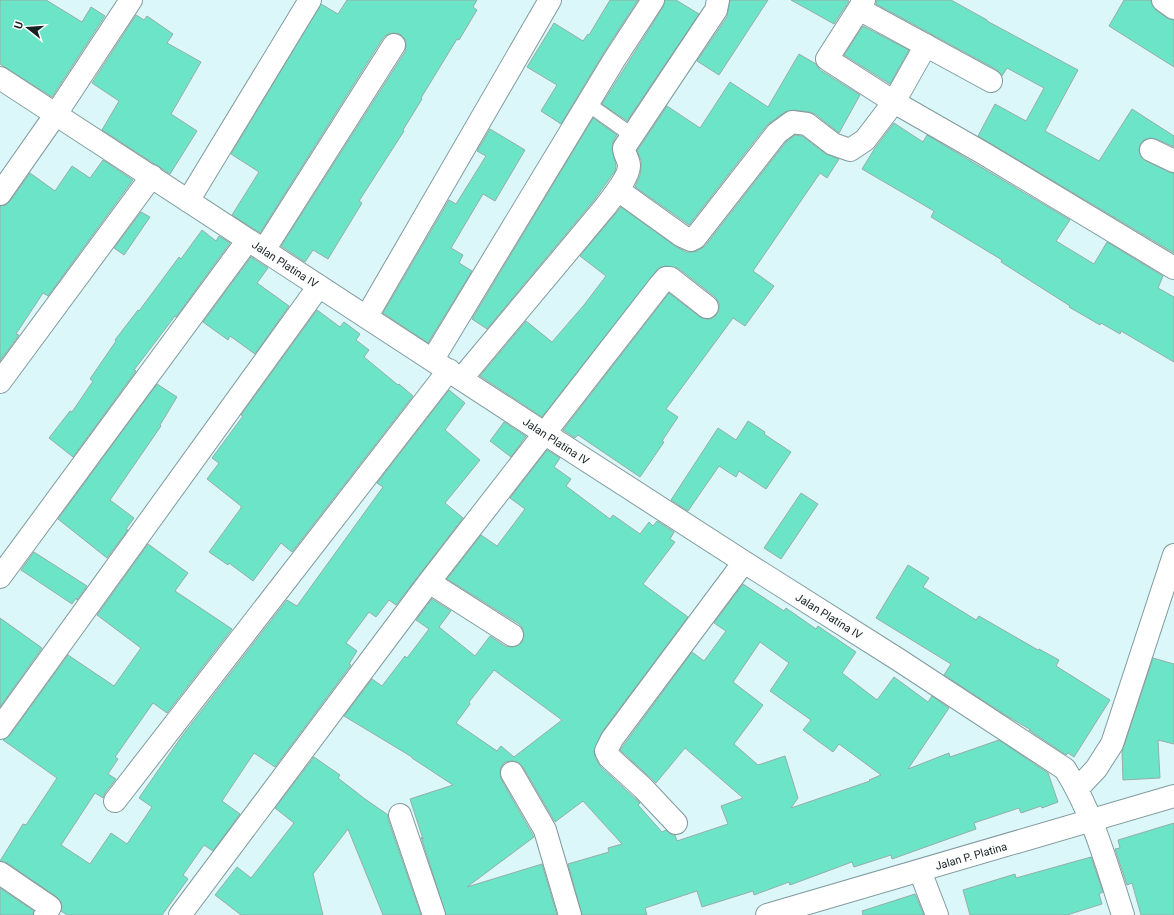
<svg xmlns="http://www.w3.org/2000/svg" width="1174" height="915" font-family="Roboto,sans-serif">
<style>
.building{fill:#6ce4c7;stroke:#95aea6;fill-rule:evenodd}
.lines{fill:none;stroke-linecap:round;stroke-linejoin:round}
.service-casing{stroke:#809b9d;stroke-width:16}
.minor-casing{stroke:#809b9d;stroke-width:24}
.tertiary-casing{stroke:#809b9d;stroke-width:24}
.service{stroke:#fff;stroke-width:14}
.minor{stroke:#fff;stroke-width:22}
.tertiary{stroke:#fff;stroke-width:22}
.labels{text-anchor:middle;stroke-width:3.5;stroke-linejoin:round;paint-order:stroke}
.street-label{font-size:11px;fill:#172223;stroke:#fff}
</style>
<rect width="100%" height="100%" fill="#dbf7f9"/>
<path class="building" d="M 0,0 L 46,0 L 82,22 L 91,7 L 105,16 L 52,97 L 0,64 Z
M 347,0 L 477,0 L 473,7 L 477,10 L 459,40 L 457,39 L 421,98 L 422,99 L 403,130 L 404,131 L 359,201 L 362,203 L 328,259 L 313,250 L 305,262 L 281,246 L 405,52 L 406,45 L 405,39 L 400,34 L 394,33 L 388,34 L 383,38 L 260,233 L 232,215 L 259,172 L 231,154 L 321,4 L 338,14 Z
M 610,0 L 638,0 L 603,54 L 561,124 L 541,111 L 557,85 L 527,67 L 554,23 L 583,41 L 588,34 L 589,35 Z
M 665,0 L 676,0 L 699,14 L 627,121 L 602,104 L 663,7 Z
M 730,0 L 768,0 L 719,75 L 697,61 L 727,17 Z
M 791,0 L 847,0 L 849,1 L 834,24 Z
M 876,0 L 951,0 L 987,20 L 987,21 L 1078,70 L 1045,131 L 1099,161 L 1132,109 L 1174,136 L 1174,147 L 1156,139 L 1150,138 L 1144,140 L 1140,145 L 1139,151 L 1141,157 L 1146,161 L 1169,172 L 1174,173 L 1174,253 L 978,136 L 995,104 L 1026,121 L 1044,88 L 1007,68 L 1002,76 L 997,70 L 876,4 Z
M 1124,0 L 1151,0 L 1152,5 L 1156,10 L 1167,18 L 1174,20 L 1174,67 L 1109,26 Z
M 136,15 L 144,20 L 147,16 L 173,34 L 167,43 L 201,62 L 171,114 L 197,131 L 170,174 L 102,130 L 119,101 L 92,83 Z
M 863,26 L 909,50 L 890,84 L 844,55 Z
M 799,54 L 816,64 L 820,70 L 860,95 L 839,133 L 815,114 L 809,112 L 794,110 L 785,112 L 767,125 L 689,225 L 635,187 L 640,175 L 641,168 L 641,160 L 637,151 L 667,106 L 700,128 L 730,82 L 768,107 Z
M 593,118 L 617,135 L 613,142 L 612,149 L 616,166 L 615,171 L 595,199 L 487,329 L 472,319 Z
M 894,123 L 923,142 L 927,135 L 1070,220 L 1056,241 L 1094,264 L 1107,242 L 1163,276 L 1158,288 L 1174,297 L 1174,362 L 1121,331 L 1120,334 L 1101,323 L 1100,325 L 1069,307 L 1070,306 L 1001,262 L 1002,260 L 931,217 L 934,211 L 862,169 L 875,148 Z
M 490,129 L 525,150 L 495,201 L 483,194 L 451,248 L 463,255 L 459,263 L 472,271 L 428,343 L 383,313 L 449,200 L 456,204 L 486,156 L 477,151 Z
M 795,135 L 802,136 L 826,154 L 839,159 L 827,178 L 820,173 L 753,271 L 774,286 L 745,326 L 733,318 L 666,409 L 678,417 L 662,441 L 664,442 L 640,477 L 578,435 L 575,438 L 563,430 L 669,293 L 700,317 L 706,319 L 711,319 L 717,314 L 719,308 L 719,303 L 715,297 L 678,268 L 666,266 L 661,267 L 657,270 L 542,417 L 480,376 L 526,321 L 552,342 L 584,305 L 606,276 L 580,256 L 621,207 L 675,246 L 686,252 L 692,252 L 697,251 L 705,246 L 786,142 Z
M 103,160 L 133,180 L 48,296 L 43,293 L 16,334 L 19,335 L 0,361 L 0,206 L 6,205 L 10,201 L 30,173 L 55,191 L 72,166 L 90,178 Z
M 141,212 L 150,217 L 124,255 L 114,248 Z
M 202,230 L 216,241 L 219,236 L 230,243 L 176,317 L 175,316 L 134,370 L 136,371 L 73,457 L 49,438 L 70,411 L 72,412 L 93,381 L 90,379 L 116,341 L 115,340 L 138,310 L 139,311 L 179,257 L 181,259 Z
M 251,257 L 268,268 L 257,283 L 289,306 L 255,354 L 230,336 L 228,340 L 203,322 Z
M 317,310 L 340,327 L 344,322 L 360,334 L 356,340 L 369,350 L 364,357 L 398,385 L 399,384 L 413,396 L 292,552 L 281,543 L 253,581 L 229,563 L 228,565 L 209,552 L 241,508 L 241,506 L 207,479 L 219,463 L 212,458 L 243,416 L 241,415 Z
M 157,384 L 177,397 L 160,425 L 161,426 L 110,500 L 134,518 L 126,529 L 128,530 L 107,558 L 58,519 Z
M 449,390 L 465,403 L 445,430 L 480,460 L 445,503 L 463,518 L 396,605 L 389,600 L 376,617 L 369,612 L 346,643 L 357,651 L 349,664 L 351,665 L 275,767 L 254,753 L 222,801 L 240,814 L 213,851 L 204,845 L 183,875 L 188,879 L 162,915 L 67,915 L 61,911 L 62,907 L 61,902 L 57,897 L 7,863 L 0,861 L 23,824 L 26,825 L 57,778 L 3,740 L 10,735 L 68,655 L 114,686 L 141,648 L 97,615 L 148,544 L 188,573 L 175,591 L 232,629 L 167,713 L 153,703 L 115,757 L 118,759 L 108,774 L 116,779 L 105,793 L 103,798 L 95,793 L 61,845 L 90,864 L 111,833 L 127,844 L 152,807 L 139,798 L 182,736 L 287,600 L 297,606 L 383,487 L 377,483 Z
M 748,421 L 765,432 L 764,434 L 791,452 L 766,489 L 739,471 L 736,477 L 719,466 L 688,511 L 671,500 L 718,428 L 736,440 Z
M 504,422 L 526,436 L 511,457 L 490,441 Z
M 547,450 L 560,458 L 554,467 L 571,479 L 566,486 L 610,519 L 613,515 L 640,534 L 649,522 L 653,526 L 657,521 L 674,532 L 670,539 L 675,542 L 643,584 L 688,617 L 602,732 L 594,751 L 595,757 L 600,766 L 640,803 L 638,805 L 662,832 L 666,830 L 672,835 L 675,835 L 677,841 L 728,824 L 721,806 L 743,798 L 685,748 L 656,783 L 620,750 L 692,652 L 704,661 L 726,631 L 714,623 L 743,584 L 784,611 L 786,608 L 816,629 L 818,626 L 856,652 L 842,673 L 877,700 L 894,677 L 928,702 L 932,696 L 949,708 L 908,769 L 949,753 L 950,757 L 999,740 L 1048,773 L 1058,802 L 1042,808 L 1041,806 L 1021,813 L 1019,808 L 974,823 L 976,829 L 892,859 L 891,855 L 854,867 L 852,862 L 790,885 L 789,882 L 754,895 L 753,891 L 702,907 L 697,891 L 645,908 L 647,915 L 582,915 L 568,864 L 609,852 L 608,848 L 622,844 L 583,801 L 555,822 L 523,767 L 518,762 L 512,761 L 505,762 L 501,767 L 500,773 L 501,779 L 534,837 L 467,887 L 542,864 L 557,915 L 446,915 L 421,837 L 423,839 L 410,799 L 453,785 L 412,758 L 412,757 L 344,716 L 372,679 L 382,686 L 405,656 L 407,658 L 429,629 L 416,620 L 432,599 L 451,611 L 439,627 L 475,656 L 490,636 L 505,646 L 511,647 L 517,646 L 522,642 L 524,635 L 523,629 L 519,624 L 447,579 L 481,535 L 497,546 L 525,509 L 510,498 ZM 760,642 L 789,663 L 770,691 L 811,720 L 803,730 L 833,752 L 839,744 L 881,775 L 869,780 L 870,781 L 791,808 L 798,798 L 785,756 L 758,765 L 734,744 L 763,705 L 733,682 ZM 494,670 L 562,720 L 514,757 L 501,746 L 497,751 L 456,723 L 470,704 L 469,702 Z
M 801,493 L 818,504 L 781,559 L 764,548 Z
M 34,552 L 87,586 L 77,600 L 76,598 L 72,604 L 21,570 Z
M 908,565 L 929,578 L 923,587 L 976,620 L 979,616 L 1038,650 L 1039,649 L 1059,660 L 1056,666 L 1110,700 L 1074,757 L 1068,753 L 1066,755 L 1029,730 L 1031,730 L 1007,716 L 944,675 L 951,664 L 876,618 Z
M 0,618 L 42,648 L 0,707 Z
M 1153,658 L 1174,664 L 1174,744 L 1158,740 L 1160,778 L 1123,780 L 1122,752 Z
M 314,757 L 340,775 L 338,778 L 365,799 L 388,815 L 388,819 L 421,915 L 383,915 L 348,829 L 313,874 L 323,915 L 241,915 L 215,895 L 237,867 L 251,878 L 294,823 L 275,808 Z
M 1174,823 L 1174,915 L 1141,915 L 1132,883 L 1127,885 L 1115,849 L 1120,848 L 1118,840 Z
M 1091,857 L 1103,892 L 1099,894 L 1102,904 L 1067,915 L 970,915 L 963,890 L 1015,874 L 1016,878 Z
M 0,888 L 34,911 L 33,915 L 0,915 Z
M 915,894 L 924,915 L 863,915 L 862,911 Z"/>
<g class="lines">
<g class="service-casing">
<path id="service" d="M 588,104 L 633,136"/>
</g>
<g class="minor-casing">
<path id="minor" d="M 864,0 L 859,9 L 827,59 L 894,102 L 983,153 L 1174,268
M 1163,0 L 1174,8
M 859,9 L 991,81
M 0,78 L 544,433 L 744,562 L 899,660 L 1065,769 C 1093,813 1107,866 1123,915
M 1151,150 L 1174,161
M 618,190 L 682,236 L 691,240 L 695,238 L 777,133 L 792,122 L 807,124 L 833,144 L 850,150 L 865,140 L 894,102 L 926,45
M 0,194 L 56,114 L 131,0
M 188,201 L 310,0
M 264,250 L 394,45
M 367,316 L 550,0
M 433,359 L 614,60 L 653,0
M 462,378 L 605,207 C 611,199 629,177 629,166 C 629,159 624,155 624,148 L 716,10 L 718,0
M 0,382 L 152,176
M 0,577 L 248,240
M 429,582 L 512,635
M 0,728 L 319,286
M 512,773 L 545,830 L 570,915
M 1078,788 L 1096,769 L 1112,744 L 1174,555
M 115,801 L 449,370
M 400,815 L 434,915
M 676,823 L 643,788 L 609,757 L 606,751 L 612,739 L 744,562
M 920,871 L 937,915
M 0,873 L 50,907 L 45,915
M 180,915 L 429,582 L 659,286 L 666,278 L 670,278 L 707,307"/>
</g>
<g class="tertiary-casing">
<path id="tertiary" d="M 767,915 L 1174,796"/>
</g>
<use href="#service" class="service"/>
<use href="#minor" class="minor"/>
<use href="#tertiary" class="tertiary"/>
</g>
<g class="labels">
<g class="street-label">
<text transform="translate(285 264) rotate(33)" y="4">Jalan Platina IV</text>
<text transform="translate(556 441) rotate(33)" y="4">Jalan Platina IV</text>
<text transform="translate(829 616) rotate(32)" y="4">Jalan Platina IV</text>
<text transform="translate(971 856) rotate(-16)" y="4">Jalan P. Platina</text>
</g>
</g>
<g transform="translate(28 28) rotate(287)" stroke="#ffffff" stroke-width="3" paint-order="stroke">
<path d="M0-3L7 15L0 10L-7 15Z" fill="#172223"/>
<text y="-6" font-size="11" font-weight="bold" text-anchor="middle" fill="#172223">U</text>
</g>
</svg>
